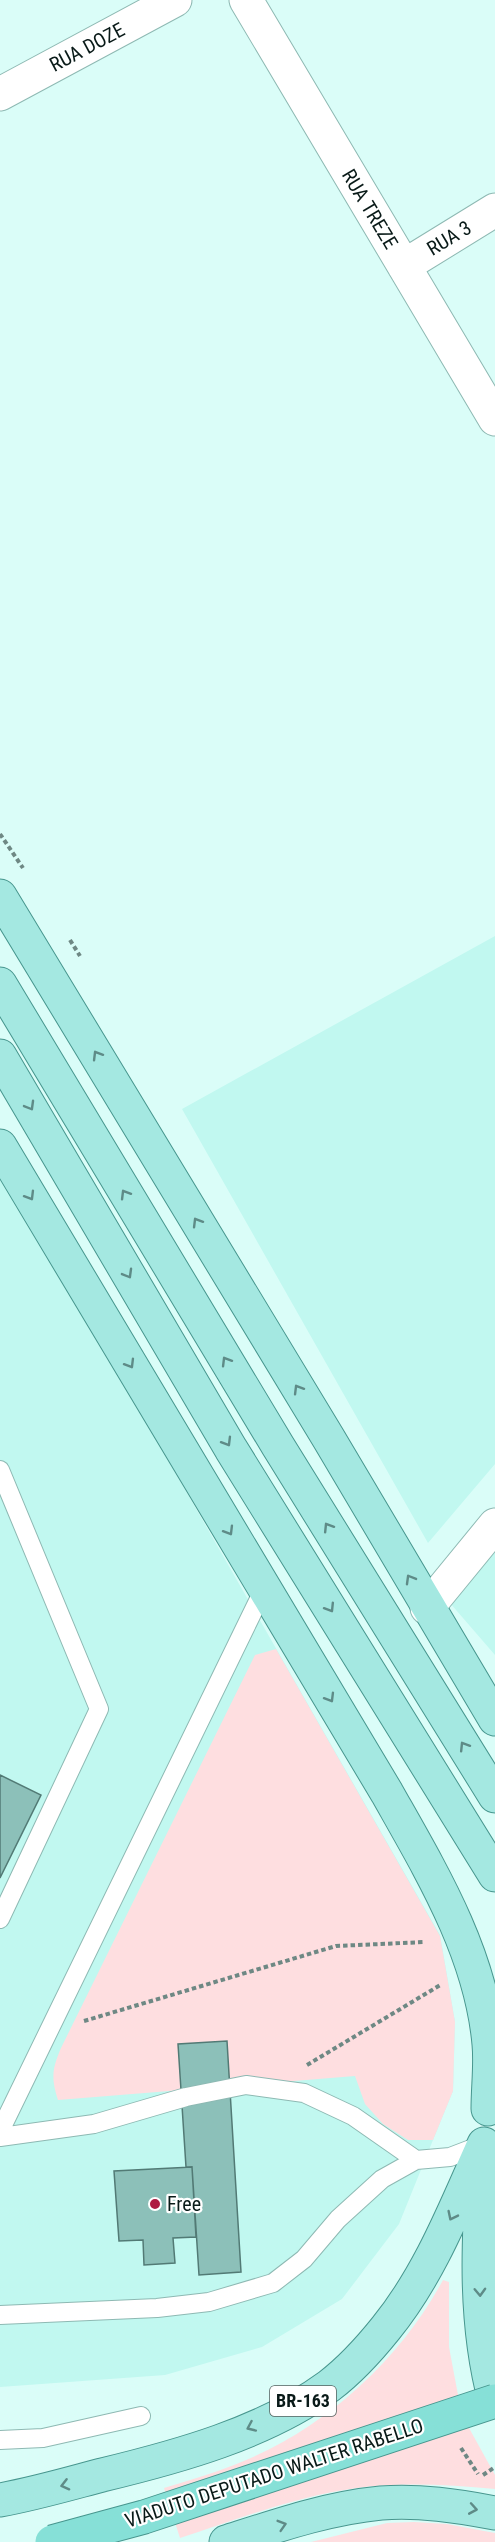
<svg xmlns="http://www.w3.org/2000/svg" width="495" height="2542" font-family="'Roboto Condensed',sans-serif">
<style>
.built{fill:#c1f8f0}
.green{fill:#fedee0}
.building{fill:#8cc0b9;stroke:#527a75;stroke-width:1.5}
.lines{fill:none;stroke-linecap:round;stroke-linejoin:round}
.service-casing{stroke:#8eb9b3;stroke-width:20}
.minor-casing{stroke:#8eb9b3;stroke-width:35}
.primary-casing{stroke:#47968e;stroke-width:35}
.path{stroke:#6e8884;stroke-width:4;stroke-dasharray:4.5 3;stroke-linecap:butt}
.service{stroke:#fff;stroke-width:18}
.minor{stroke:#fff;stroke-width:33}
.primary{stroke:#a4e8e1;stroke-width:33}
.trunk-bridge-casing{stroke:#47968e;stroke-width:35;stroke-linecap:butt}
.trunk-bridge{stroke:#86e0d7;stroke-width:33}
.oneway{stroke:#5e8b87}
.poi-dot{fill:#ae1b41;stroke:#fff;stroke-width:2}
.labels{text-anchor:middle;stroke-width:4.5;stroke-linejoin:round;paint-order:stroke}
.shield{fill:#fff;stroke:#535f5d;stroke-width:1.5}
.shield-label{font-size:18px;font-weight:bold;fill:#091a18}
.street-label{font-size:20px;fill:#091a18;stroke:#fff}
.poi-label{font-size:20px;fill:#091a18;stroke:#fff;text-anchor:start}
</style>
<rect width="100%" height="100%" fill="#dafdf8"/>
<path class="built" d="M 495,936 L 495,1464 L 428,1543 L 182,1109 Z
M 0,1166 L 440,1935 L 455,2022 L 453,2091 L 433,2140 L 399,2224 L 342,2299 L 262,2347 L 165,2375 L 0,2387 Z
M 495,1547 L 495,1655 L 450,1603 Z"/>
<path class="green" d="M 276,1649 L 440,1936 L 455,2022 L 453,2091 L 433,2140 L 408,2140 L 383,2124 L 365,2104 L 355,2076 L 58,2100 C 51,2078 52,2069 61,2048 L 255,1655 Z
M 443,2280 L 449,2282 L 449,2347 L 458,2395 L 469,2428 L 495,2475 L 495,2489 C 450,2485 402,2482 357,2488 C 297,2496 238,2519 180,2538 L 164,2488 C 187,2481 211,2474 234,2465 C 322,2431 398,2363 443,2280 Z
M 414,2522 L 447,2524 L 495,2533 L 495,2542 L 311,2542 L 387,2523 Z"/>
<path class="building" d="M 0,1775 L 41,1795 L 0,1878 Z
M 227,2041 L 241,2272 L 199,2275 L 192,2167 L 186,2167 L 178,2044 Z
M 192,2167 L 196,2237 L 173,2238 L 175,2263 L 144,2265 L 143,2240 L 119,2241 L 114,2171 Z"/>
<g class="lines">
<g class="service-casing">
<path id="service" d="M 0,1470 L 99,1709 L 0,1919
M 0,2131 L 264,1589
M 0,2137 L 94,2124 L 186,2097 L 246,2085 L 304,2093 L 353,2116 L 416,2160
M 0,2315 L 157,2308 L 209,2302 L 273,2283 L 304,2259 L 338,2219 L 382,2179 L 416,2160 L 450,2157 L 484,2144
M 0,2440 L 43,2438 L 141,2416"/>
</g>
<g class="minor-casing">
<path id="minor" d="M 246,0 L 495,419
M 0,94 L 175,0
M 404,266 L 495,210
M 427,1608 L 495,1525"/>
</g>
<g class="primary-casing">
<path id="primary" d="M 0,896 L 329,1439 L 495,1719
M 0,984 L 278,1446 L 495,1796
M 0,1056 L 231,1449 L 495,1875
M 0,1146 L 387,1793 C 431,1871 481,1953 489,2044 C 491,2065 488,2087 488,2109
M 483,2163 C 478,2243 474,2323 495,2401
M 0,2500 C 34,2494 68,2484 102,2475 C 177,2457 265,2433 329,2386 C 350,2370 370,2348 386,2328 C 430,2274 456,2206 484,2144
M 226,2542 C 276,2526 328,2508 381,2503 C 419,2500 458,2506 495,2513"/>
</g>
<path class="path" d="M 0,834 L 23,868
M 70,940 L 80,956
M 84,2021 L 336,1946 L 425,1942
M 307,2065 L 442,1984
M 461,2448 L 478,2474
M 483,2475 L 495,2467"/>
<use href="#service" class="service"/>
<use href="#minor" class="minor"/>
<use href="#primary" class="primary"/>
<g class="trunk-bridge-casing">
<path id="trunk-bridge" d="M 52,2542 L 144,2517 L 495,2401"/>
</g>
<use href="#trunk-bridge" class="trunk-bridge"/>
</g>
<defs><path id="oneway-chevron" d="M-2-3.5L2.5 0L-2 3.5" fill="none" stroke-width="1.6" stroke-linecap="round" stroke-linejoin="round" transform="scale(1.5)"/></defs>
<g class="oneway">
<use href="#oneway-chevron" transform="translate(97 1055) rotate(-121)"/>
<use href="#oneway-chevron" transform="translate(30 1106) rotate(60)"/>
<use href="#oneway-chevron" transform="translate(125 1194) rotate(-121)"/>
<use href="#oneway-chevron" transform="translate(30 1196) rotate(59)"/>
<use href="#oneway-chevron" transform="translate(197 1222) rotate(-121)"/>
<use href="#oneway-chevron" transform="translate(128 1274) rotate(60)"/>
<use href="#oneway-chevron" transform="translate(226 1361) rotate(-121)"/>
<use href="#oneway-chevron" transform="translate(130 1364) rotate(59)"/>
<use href="#oneway-chevron" transform="translate(298 1389) rotate(-121)"/>
<use href="#oneway-chevron" transform="translate(227 1442) rotate(59)"/>
<use href="#oneway-chevron" transform="translate(328 1527) rotate(-122)"/>
<use href="#oneway-chevron" transform="translate(229 1531) rotate(59)"/>
<use href="#oneway-chevron" transform="translate(410 1579) rotate(-120)"/>
<use href="#oneway-chevron" transform="translate(330 1608) rotate(58)"/>
<use href="#oneway-chevron" transform="translate(330 1698) rotate(59)"/>
<use href="#oneway-chevron" transform="translate(464 1746) rotate(-122)"/>
<use href="#oneway-chevron" transform="translate(452 2216) rotate(116)"/>
<use href="#oneway-chevron" transform="translate(480 2292) rotate(88)"/>
<use href="#oneway-chevron" transform="translate(251 2427) rotate(156)"/>
<use href="#oneway-chevron" transform="translate(65 2485) rotate(166)"/>
<use href="#oneway-chevron" transform="translate(473 2509) rotate(10)"/>
<use href="#oneway-chevron" transform="translate(282 2525) rotate(-17)"/>
</g>
<circle class="poi-dot" cx="155" cy="2204" r="6"/>
<g class="labels">
<rect class="shield" x="270" y="2386" width="66" height="30" rx="4.5"/>
<g class="shield-label">
<text x="303" y="2407">BR-163</text>
</g>
<g class="street-label">
<text transform="translate(87 47) rotate(-28)" y="7">RUA DOZE</text>
<text transform="translate(370 209) rotate(59)" y="7">RUA TREZE</text>
<text transform="translate(449 238) rotate(-31)" y="7">RUA 3</text>
<text transform="translate(274 2473) rotate(-18)" y="7">VIADUTO DEPUTADO WALTER RABELLO</text>
</g>
<g class="poi-label">
<text x="167" y="2211">Free</text>
</g>
</g>
</svg>
